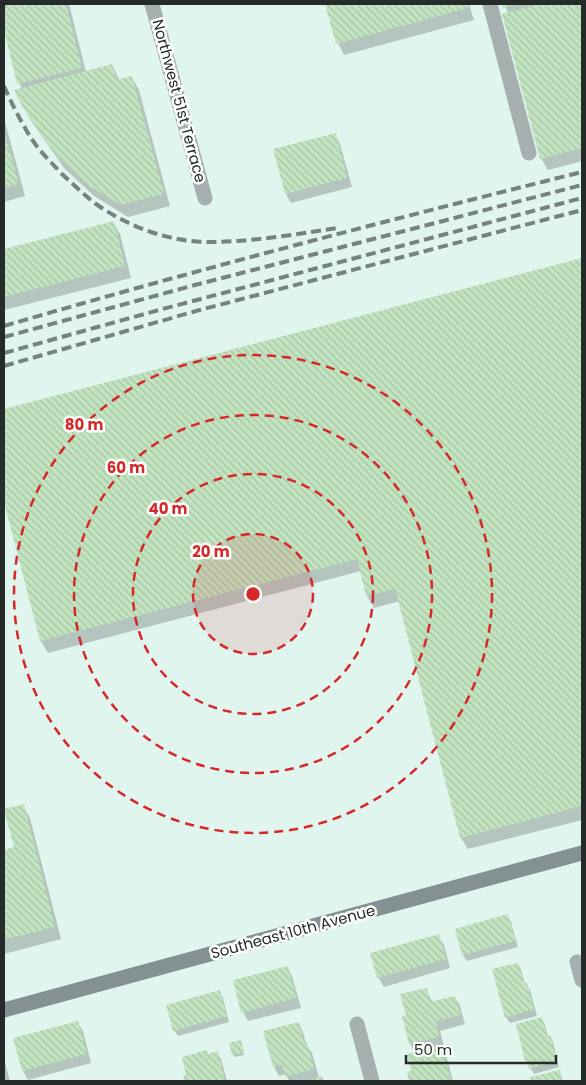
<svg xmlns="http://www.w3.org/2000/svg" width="586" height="1085" font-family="Poppins,sans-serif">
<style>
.shadow{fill:#0003}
.building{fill:url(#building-back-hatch)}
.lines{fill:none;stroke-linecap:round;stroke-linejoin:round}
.street{stroke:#a7b0b1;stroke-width:15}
.secondary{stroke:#849193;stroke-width:15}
.rail{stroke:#75827e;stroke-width:4;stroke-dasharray:10 5;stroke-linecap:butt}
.ring{fill:none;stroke:#d62828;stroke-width:2.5;stroke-dasharray:9 6}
.labels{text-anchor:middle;stroke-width:5;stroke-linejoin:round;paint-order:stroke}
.street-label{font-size:15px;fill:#242b29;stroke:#fff}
.centre{fill:#d62828;stroke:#fff;stroke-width:2.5}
.ring-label{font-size:15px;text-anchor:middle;font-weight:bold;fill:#d62828;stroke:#fff;stroke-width:5;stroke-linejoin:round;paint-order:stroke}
</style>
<defs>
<pattern id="building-back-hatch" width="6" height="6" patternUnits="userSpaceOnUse" patternTransform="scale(1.25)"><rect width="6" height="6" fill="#c2e4c0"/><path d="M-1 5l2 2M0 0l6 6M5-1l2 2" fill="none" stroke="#a7c4a5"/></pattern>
</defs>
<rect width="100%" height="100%" fill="#e1f5ef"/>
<path class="shadow" d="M 4,4 L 69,4 L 86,72 L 112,65 L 120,81 L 132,78 L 139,90 L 170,206 L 128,217 L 94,196 L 64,168 L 30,119 L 23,106 L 22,89 L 19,83 L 4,25 Z
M 327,4 L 469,4 L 474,20 L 344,55 L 338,43 Z
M 504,4 L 582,4 L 582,161 L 548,170 L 541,158 L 508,13 Z
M 4,118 L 25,196 L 4,202 Z
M 335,135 L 340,144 L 352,187 L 291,203 L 286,194 L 274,150 Z
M 113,222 L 120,234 L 131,278 L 4,310 L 4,250 Z
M 582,259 L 582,820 L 468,849 L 461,838 L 400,601 L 374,608 L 367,596 L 361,571 L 48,653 L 41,641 L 4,497 L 4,410 Z
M 23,806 L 30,818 L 61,939 L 4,954 L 4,851 L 16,848 Z
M 508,916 L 511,922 L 518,947 L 467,961 L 463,955 L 456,929 Z
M 438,936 L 444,945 L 450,968 L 384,987 L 378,977 Z
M 518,964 L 521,970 L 525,984 L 526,984 L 530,990 L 537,1016 L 510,1023 L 506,1017 Z
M 287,967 L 292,976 L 301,1008 L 248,1021 L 243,1012 Z
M 426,989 L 433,1003 L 455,997 L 460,1006 L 465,1024 L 440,1031 L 444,1046 L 441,1047 L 446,1055 L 453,1081 L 411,1081 L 409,1073 L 413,1072 L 415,1053 L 410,1044 L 404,1017 L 407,1017 Z
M 220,992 L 223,998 L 229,1022 L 178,1036 L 174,1030 Z
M 542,1019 L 545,1025 L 548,1037 L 550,1036 L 553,1042 L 559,1067 L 534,1074 L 526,1060 Z
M 77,1022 L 83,1031 L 91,1063 L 28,1080 L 23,1071 Z
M 298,1023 L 303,1032 L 306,1044 L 312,1053 L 319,1078 L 322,1078 L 324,1081 L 289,1081 L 286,1074 L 279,1076 L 274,1067 Z
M 241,1044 L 244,1055 L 235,1057 L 233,1055 Z
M 217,1053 L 221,1059 L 227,1081 L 186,1081 L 185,1077 L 208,1055 Z
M 4,1059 L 10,1081 L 4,1081 Z"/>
<path class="building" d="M 4,4 L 66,4 L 82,68 L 17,84 L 4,30 Z
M 325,4 L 467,4 L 468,8 L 336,44 Z
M 502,4 L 516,4 L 503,8 Z
M 541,4 L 582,4 L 582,148 L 540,159 L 502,14 Z
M 112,64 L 117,80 L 132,76 L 164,194 L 121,205 L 86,184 L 56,156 L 22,106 L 14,90 Z
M 4,131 L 19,184 L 4,188 Z
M 336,133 L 347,178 L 285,194 L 273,149 Z
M 114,221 L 125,266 L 4,297 L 4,249 Z
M 582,258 L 582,806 L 460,838 L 395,589 L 366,596 L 357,559 L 40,641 L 4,502 L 4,409 Z
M 24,804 L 55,927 L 4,940 L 4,850 L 14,847 L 4,809 Z
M 508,914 L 516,941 L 462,955 L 455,929 Z
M 439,934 L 446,959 L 377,978 L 370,953 Z
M 518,963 L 524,983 L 527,983 L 534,1009 L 505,1018 L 492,969 Z
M 288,966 L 296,998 L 241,1013 L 233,980 Z
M 427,988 L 430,1002 L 455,996 L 461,1015 L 436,1021 L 439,1037 L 409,1044 L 402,1016 L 406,1016 L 400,994 Z
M 220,990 L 227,1016 L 173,1031 L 166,1005 Z
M 542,1017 L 547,1036 L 550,1035 L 557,1061 L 529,1069 L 527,1060 L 525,1061 L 516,1024 Z
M 78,1021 L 87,1054 L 22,1071 L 13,1038 Z
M 299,1022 L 304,1043 L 307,1042 L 314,1069 L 285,1077 L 282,1065 L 273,1067 L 263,1031 Z
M 241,1040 L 244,1052 L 232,1055 L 229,1043 Z
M 442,1045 L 451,1081 L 409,1081 L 407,1072 L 411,1071 L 407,1054 Z
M 207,1050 L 208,1054 L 218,1051 L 225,1081 L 184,1081 L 183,1076 L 186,1075 L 182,1057 Z
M 560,1070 L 563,1081 L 531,1081 L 530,1077 Z
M 322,1076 L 324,1081 L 305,1081 Z"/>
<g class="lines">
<path class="street" d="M 152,4 L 205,198
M 490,4 L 529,153
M 577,962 L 582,980
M 357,1024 L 372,1081"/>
<path class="secondary" d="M 4,1010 L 582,853"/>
<path class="rail" d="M 4,86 C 11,102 19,118 28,133 C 37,149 50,161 62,174 C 73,184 84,195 96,204 C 129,227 169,242 209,242 C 252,242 296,234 338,228
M 4,326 C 195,270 389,220 582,172
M 4,337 L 195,285 L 582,185
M 4,353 L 159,310 L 582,198
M 4,366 L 196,311 L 582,210"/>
</g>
<circle cx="253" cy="594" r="60" fill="#d62828" fill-opacity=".12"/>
<g class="ring">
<circle cx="253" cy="594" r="60"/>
<circle cx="253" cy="594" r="120"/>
<circle cx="253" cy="594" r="179"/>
<circle cx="253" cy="594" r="239"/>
</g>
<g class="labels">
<g class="street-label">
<text transform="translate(179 101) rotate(75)" y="5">Northwest 51st Terrace</text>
<text transform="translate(293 932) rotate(-15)" y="5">Southeast 10th Avenue</text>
</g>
</g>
<circle cx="253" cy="594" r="8" class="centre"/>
<g class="ring-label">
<text x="84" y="430">80 m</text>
<text x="126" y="473">60 m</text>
<text x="168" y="514">40 m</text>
<text x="211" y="557">20 m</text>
</g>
<rect width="586" height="1085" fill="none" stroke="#242b29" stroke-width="10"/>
<path d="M406 1055v8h150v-8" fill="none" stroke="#242b29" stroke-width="2.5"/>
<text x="414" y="1055" font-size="15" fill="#242b29" stroke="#ffffff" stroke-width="4" paint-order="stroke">50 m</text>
</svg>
